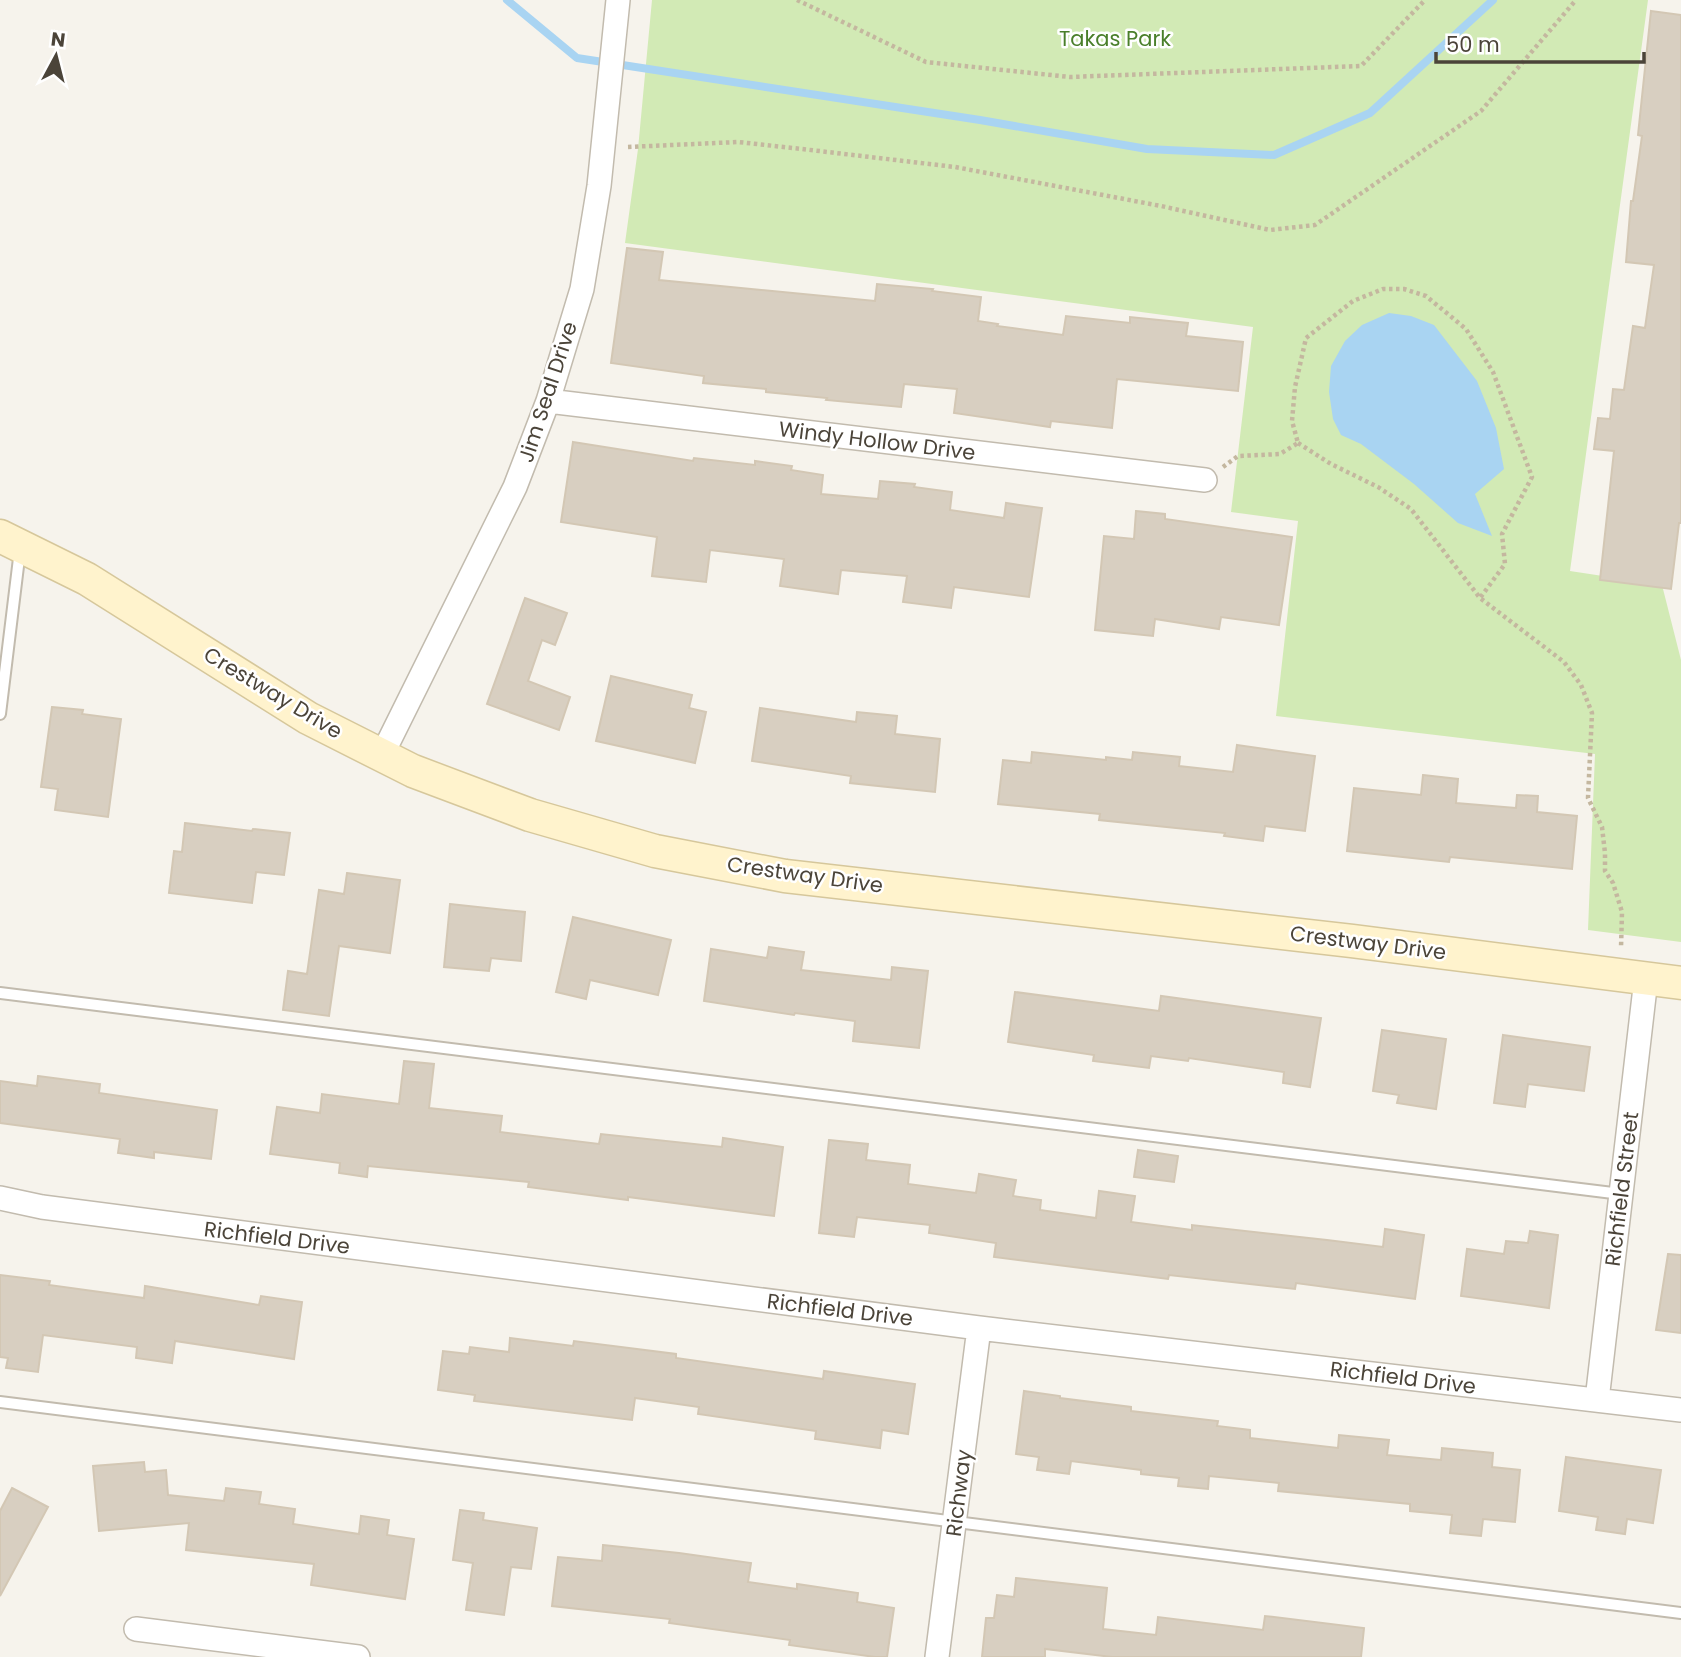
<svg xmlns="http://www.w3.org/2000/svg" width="1681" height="1657" font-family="Poppins,sans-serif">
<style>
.green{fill:#d2eab5}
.water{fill:#a9d4f2}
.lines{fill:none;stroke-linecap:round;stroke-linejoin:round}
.stream{stroke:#a9d4f2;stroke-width:8}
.building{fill:#d8cfc1;stroke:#d3c7b4;stroke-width:2}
.lane-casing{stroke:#c2bbae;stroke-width:14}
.street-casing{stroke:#c2bbae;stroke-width:26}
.secondary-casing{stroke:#d6c79b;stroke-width:35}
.path{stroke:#c4b79f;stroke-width:4.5;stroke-dasharray:3.5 3.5;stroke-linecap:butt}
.lane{stroke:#fff;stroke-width:10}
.street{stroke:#fff;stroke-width:23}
.secondary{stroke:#fff3cd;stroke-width:32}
.labels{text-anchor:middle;stroke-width:5;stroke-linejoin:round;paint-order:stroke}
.park-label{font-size:21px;fill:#4a7f2a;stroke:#fff}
.street-label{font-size:21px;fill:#4b4439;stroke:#fff}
</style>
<rect width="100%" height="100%" fill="#f6f3ec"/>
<path class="green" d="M 652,0 L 1648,0 L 1570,571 L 1662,585 L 1681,660 L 1681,942 L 1588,930 L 1595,754 L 1276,716 L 1298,521 L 1231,512 L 1253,327 L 625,243 L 638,149 Z"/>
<path class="water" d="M 1389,313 L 1411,316 L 1434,325 L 1477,381 L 1496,428 L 1504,469 L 1475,494 L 1492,536 L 1458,523 L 1414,484 L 1361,444 L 1341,435 L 1333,419 L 1329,392 L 1331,366 L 1345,341 L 1362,325 Z"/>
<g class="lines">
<path class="stream" d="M 507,0 L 577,58 L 980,120 L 1147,149 L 1274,155 L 1370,113 L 1493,0"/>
</g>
<path class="building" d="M 1651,11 L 1681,15 L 1681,523 L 1679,523 L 1671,589 L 1600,580 L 1614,451 L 1594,449 L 1598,418 L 1610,419 L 1613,389 L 1624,390 L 1633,326 L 1645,328 L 1654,265 L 1626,262 L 1631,201 L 1633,201 L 1642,136 L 1638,135 Z
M 627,248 L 663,252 L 659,280 L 875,301 L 877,284 L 933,289 L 932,291 L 981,297 L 978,321 L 998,324 L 997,326 L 1063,335 L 1066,316 L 1130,323 L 1130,317 L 1188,323 L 1186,336 L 1243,342 L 1238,391 L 1117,379 L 1112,428 L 1051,421 L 1050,427 L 954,413 L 957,389 L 904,384 L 901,407 L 826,400 L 827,398 L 766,392 L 766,389 L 703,383 L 704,376 L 611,363 Z
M 573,442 L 693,461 L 694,458 L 755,465 L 755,461 L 792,466 L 791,470 L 823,475 L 821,494 L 878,499 L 880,481 L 915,484 L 914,487 L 952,492 L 950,510 L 1004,518 L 1006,503 L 1042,508 L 1029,597 L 954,587 L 951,608 L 903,602 L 907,576 L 841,570 L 838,594 L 780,586 L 784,559 L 710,550 L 706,582 L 652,576 L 657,537 L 561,522 Z
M 1136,511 L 1165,514 L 1165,519 L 1292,537 L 1279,625 L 1221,617 L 1219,629 L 1155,619 L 1153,636 L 1095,630 L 1104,536 L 1134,539 Z
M 525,598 L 567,613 L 555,645 L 542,640 L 528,681 L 570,697 L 559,730 L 487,704 Z
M 611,676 L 692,695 L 689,708 L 706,712 L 695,763 L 596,741 Z
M 52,707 L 83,710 L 82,714 L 121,719 L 108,817 L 55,810 L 58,789 L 41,787 Z
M 760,708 L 856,722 L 857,712 L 897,716 L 895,734 L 940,739 L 935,792 L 850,783 L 851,776 L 752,761 Z
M 1237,745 L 1315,756 L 1305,831 L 1265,826 L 1263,841 L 1224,836 L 1225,833 L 1099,820 L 1100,814 L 998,804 L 1003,760 L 1031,763 L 1032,752 L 1106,760 L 1106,757 L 1132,760 L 1133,752 L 1180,757 L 1179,766 L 1233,772 Z
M 1423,775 L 1458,779 L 1456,803 L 1516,808 L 1517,795 L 1538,796 L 1537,812 L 1577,816 L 1572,869 L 1450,857 L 1449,862 L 1347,851 L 1354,788 L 1421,795 Z
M 185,823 L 252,831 L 253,829 L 290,833 L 284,875 L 256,872 L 252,903 L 169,893 L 174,851 L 182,852 Z
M 347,873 L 400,880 L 390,953 L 339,946 L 329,1016 L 283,1010 L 288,971 L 307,974 L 319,890 L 344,894 Z
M 450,904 L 525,912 L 521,961 L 491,958 L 489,971 L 444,967 Z
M 573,917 L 671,940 L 658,995 L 590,980 L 586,999 L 556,992 Z
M 769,947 L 804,952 L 801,970 L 891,980 L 892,967 L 928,971 L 919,1048 L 853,1041 L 855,1021 L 795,1013 L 794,1015 L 704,1001 L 711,949 L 767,958 Z
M 1015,992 L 1159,1011 L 1161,996 L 1321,1018 L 1310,1087 L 1283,1083 L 1284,1072 L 1189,1058 L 1188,1061 L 1151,1056 L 1149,1068 L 1093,1061 L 1094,1055 L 1008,1042 Z
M 1382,1030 L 1446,1039 L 1436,1109 L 1397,1103 L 1399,1095 L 1373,1091 Z
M 1503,1035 L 1590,1047 L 1584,1091 L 1528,1084 L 1525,1107 L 1494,1103 Z
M 404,1061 L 434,1064 L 429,1108 L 502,1116 L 500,1132 L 599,1144 L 601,1134 L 722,1147 L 723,1138 L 783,1147 L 774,1216 L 628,1197 L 628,1200 L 528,1187 L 529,1182 L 368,1166 L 367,1177 L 339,1173 L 340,1163 L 270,1154 L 277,1107 L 320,1113 L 322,1094 L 399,1104 Z
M 38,1076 L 100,1084 L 99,1093 L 217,1110 L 211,1159 L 154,1152 L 154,1158 L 118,1153 L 120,1139 L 0,1123 L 0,1081 L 37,1086 Z
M 829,1140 L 868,1144 L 866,1160 L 910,1165 L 908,1184 L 976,1193 L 979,1174 L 1016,1180 L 1013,1196 L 1041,1200 L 1040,1210 L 1096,1218 L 1099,1191 L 1135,1196 L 1131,1222 L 1192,1230 L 1192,1225 L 1327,1240 L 1383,1247 L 1385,1229 L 1424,1235 L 1415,1299 L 1296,1283 L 1295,1289 L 1169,1275 L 1168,1279 L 994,1257 L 996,1243 L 929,1233 L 930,1225 L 857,1217 L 854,1237 L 819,1233 Z
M 1138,1150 L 1178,1156 L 1174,1182 L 1134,1177 Z
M 1530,1231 L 1558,1235 L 1549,1308 L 1461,1296 L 1467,1249 L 1504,1254 L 1506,1241 L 1528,1243 Z
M 1668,1254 L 1681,1255 L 1681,1333 L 1656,1330 Z
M 0,1275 L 50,1281 L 49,1285 L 144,1298 L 145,1286 L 259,1305 L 261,1296 L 302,1302 L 294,1359 L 175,1341 L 172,1363 L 136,1358 L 137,1347 L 43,1335 L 38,1372 L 6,1368 L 8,1358 L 0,1357 Z
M 510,1338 L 573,1346 L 574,1341 L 676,1354 L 676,1358 L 823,1379 L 824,1371 L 915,1384 L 908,1434 L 882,1430 L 880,1448 L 815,1439 L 816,1431 L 698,1414 L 699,1407 L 635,1398 L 632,1420 L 474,1401 L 475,1395 L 438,1390 L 443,1351 L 469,1354 L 470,1347 L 509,1352 Z
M 1024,1391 L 1060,1396 L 1060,1398 L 1131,1407 L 1131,1411 L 1218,1421 L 1217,1426 L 1250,1430 L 1250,1438 L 1338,1448 L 1339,1435 L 1389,1440 L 1387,1455 L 1441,1460 L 1442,1448 L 1493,1453 L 1492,1467 L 1520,1470 L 1515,1522 L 1483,1519 L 1481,1536 L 1450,1533 L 1452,1515 L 1410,1511 L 1410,1504 L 1278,1491 L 1279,1483 L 1209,1476 L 1208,1489 L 1178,1486 L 1179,1478 L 1141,1474 L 1141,1470 L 1071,1461 L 1069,1474 L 1037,1470 L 1039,1457 L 1016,1454 Z
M 1566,1457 L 1661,1470 L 1653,1523 L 1627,1519 L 1625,1534 L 1596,1530 L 1598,1517 L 1559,1511 Z
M 144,1462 L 145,1472 L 166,1470 L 168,1495 L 224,1501 L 226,1488 L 261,1492 L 259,1504 L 295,1509 L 293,1524 L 359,1534 L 361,1516 L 389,1520 L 387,1535 L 414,1539 L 405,1599 L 311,1585 L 314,1564 L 186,1550 L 189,1523 L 99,1531 L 93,1466 Z
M 12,1488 L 48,1507 L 0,1596 L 0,1511 Z
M 460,1510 L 484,1513 L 483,1520 L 537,1528 L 531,1569 L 511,1567 L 504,1615 L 466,1610 L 473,1563 L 453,1560 Z
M 603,1545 L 679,1553 L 751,1563 L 748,1582 L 797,1589 L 797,1584 L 858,1593 L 857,1602 L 894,1608 L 887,1657 L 875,1657 L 789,1645 L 790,1640 L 669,1623 L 670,1619 L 552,1606 L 558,1557 L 602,1561 Z
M 1016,1578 L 1107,1588 L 1103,1629 L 1156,1635 L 1158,1617 L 1263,1630 L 1265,1616 L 1364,1628 L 1361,1657 L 1112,1657 L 1045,1649 L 1045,1657 L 982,1657 L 986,1618 L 994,1618 L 997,1595 L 1014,1597 Z"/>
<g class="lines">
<g class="lane-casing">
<path id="lane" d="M 0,714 L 20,550
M 0,993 L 1621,1194
M 0,1402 L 1681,1613"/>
</g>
<g class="street-casing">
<path id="street" d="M 548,401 L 1205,480
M 382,755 L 515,487 L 548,401 L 582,289 L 599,186 L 618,0
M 0,1198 L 42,1207 L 979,1328 L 1681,1410
M 1597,1400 L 1646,979
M 136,1629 L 358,1657
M 937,1657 L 979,1328"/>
</g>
<g class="secondary-casing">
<path id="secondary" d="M 0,536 L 87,579 L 308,718 L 413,771 L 530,815 L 655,851 L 785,876 L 1352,941 L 1681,983"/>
</g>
<path class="path" d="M 797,0 L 926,62 L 1070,77 L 1361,66 L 1425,0
M 628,147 L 738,142 L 802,149 L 955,167 L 1161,206 L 1270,230 L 1315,225 L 1481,111 L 1576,0
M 1298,443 L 1331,464 L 1378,487 L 1411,509 L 1480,598 L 1564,662 L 1581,685 L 1592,713 L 1588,798 L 1602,827 L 1605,853 L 1605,871 L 1613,883 L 1622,912 L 1621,948
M 1223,467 L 1238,456 L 1280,454 L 1298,443 L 1292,421 L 1295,387 L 1306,338 L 1353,301 L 1383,289 L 1404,289 L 1426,296 L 1466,329 L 1493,372 L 1532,477 L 1502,534 L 1505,564 L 1480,598"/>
<use href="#lane" class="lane"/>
<use href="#street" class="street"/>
<use href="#secondary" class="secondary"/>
</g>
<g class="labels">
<g class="park-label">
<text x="1115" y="46">Takas Park</text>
</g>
<g class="street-label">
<text transform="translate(548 392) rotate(-72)" y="7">Jim Seal Drive</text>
<text transform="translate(877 441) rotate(7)" y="7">Windy Hollow Drive</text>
<text transform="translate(273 693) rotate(31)" y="7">Crestway Drive</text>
<text transform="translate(805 875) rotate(8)" y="7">Crestway Drive</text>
<text transform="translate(1368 943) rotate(7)" y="7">Crestway Drive</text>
<text transform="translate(1622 1189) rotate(-83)" y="7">Richfield Street</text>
<text transform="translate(277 1238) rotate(7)" y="7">Richfield Drive</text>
<text transform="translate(840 1310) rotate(7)" y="7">Richfield Drive</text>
<text transform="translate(1403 1378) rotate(7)" y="7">Richfield Drive</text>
<text transform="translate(959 1493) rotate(-83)" y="7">Richway</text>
</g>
</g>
<g transform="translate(56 56) rotate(7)" stroke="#ffffff" stroke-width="5" paint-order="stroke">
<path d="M0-5L12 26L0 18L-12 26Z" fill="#4b4439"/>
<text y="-10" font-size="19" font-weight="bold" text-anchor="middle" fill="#4b4439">N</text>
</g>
<path d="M1436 52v10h208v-10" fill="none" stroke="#4b4439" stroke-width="3.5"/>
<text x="1446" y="52" font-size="21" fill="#4b4439" stroke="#ffffff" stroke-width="5" paint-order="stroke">50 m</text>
</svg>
